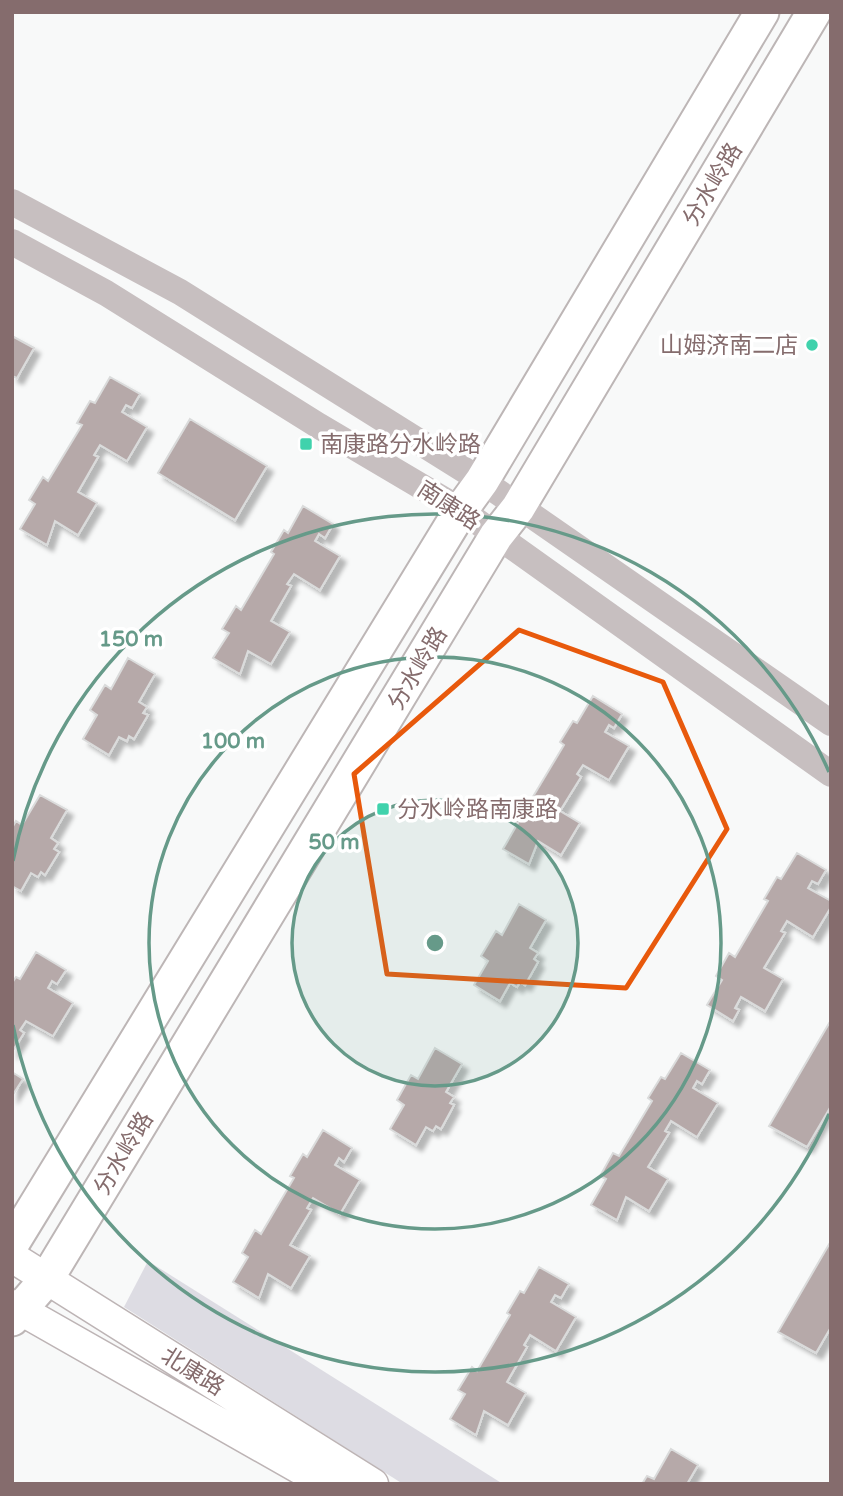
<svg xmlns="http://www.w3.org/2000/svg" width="843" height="1496" font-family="'Varela Round','Noto Sans SC',sans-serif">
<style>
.green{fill:#dddce3}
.building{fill:#b6a9a9;stroke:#dadbdb;stroke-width:2;filter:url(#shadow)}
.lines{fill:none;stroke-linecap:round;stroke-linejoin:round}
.secondary-casing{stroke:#bdb4b5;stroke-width:33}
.primary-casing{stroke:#bdb6b6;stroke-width:37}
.tertiary{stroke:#c7bfc0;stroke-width:26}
.secondary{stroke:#fff;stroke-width:30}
.primary{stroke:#fff;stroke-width:33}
.marked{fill:none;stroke:#e8590c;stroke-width:5;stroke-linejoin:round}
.ring{fill:none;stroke:#669a89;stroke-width:3.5}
.poi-dot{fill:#40d2ac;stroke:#fff;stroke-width:2.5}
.labels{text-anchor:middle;stroke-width:7;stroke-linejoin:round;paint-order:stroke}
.street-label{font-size:23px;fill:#856c6d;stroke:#fff}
.poi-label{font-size:23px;fill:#856c6d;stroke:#fff;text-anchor:start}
.centre{fill:#669a89;stroke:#fff;stroke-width:3.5}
.ring-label{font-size:21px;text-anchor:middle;font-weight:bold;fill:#669a89;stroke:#fff;stroke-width:7;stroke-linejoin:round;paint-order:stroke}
</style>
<defs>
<filter id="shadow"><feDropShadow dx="6" dy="6" stdDeviation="2" flood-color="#0004"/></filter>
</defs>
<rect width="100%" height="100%" fill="#f8f9f9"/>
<path class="green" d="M 148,1261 L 503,1484 L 403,1484 L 124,1307 Z"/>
<path class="building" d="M 12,336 L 34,348 L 17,378 L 12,376 Z
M 110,377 L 140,394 L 132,408 L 126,405 L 122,412 L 147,427 L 127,461 L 100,445 L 94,455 L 98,457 L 78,492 L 97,503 L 78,535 L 55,521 L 47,545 L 20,529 L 35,504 L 29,500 L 43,477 L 48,481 L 82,425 L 77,423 L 90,401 L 95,403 Z
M 190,419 L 267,466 L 235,520 L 158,473 Z
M 303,506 L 333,524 L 325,538 L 319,534 L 315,541 L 340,556 L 320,590 L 294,574 L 287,584 L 291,586 L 271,621 L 290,632 L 271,664 L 248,651 L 240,674 L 213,658 L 229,633 L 222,629 L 236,606 L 241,610 L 274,554 L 271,552 L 284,530 L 288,533 Z
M 128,658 L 155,674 L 139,702 L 147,707 L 143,713 L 148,715 L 134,739 L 129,736 L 127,741 L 119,737 L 109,755 L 83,739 L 97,715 L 90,710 L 105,685 L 111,689 Z
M 593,696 L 622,714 L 614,728 L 609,725 L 605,732 L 629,746 L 609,780 L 583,765 L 577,774 L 581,777 L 560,811 L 580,823 L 561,855 L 538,841 L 529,864 L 503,849 L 518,823 L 512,820 L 525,797 L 531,800 L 564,745 L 560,742 L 573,721 L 577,723 Z
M 40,795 L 67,810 L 51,838 L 58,843 L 54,849 L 59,852 L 45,875 L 41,872 L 38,877 L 31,873 L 21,891 L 12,886 L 12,828 L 16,821 L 22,825 Z
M 797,853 L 826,870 L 818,884 L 812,881 L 808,888 L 831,901 L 831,907 L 813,937 L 787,921 L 781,931 L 785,933 L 764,968 L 783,979 L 765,1011 L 741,997 L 735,1008 L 739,1010 L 733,1021 L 707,1005 L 722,980 L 716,976 L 729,953 L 735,957 L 768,901 L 764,899 L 777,877 L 781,879 Z
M 519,904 L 546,920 L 530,948 L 538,953 L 534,959 L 538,962 L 525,985 L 520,982 L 517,987 L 510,983 L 500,1001 L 474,985 L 488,961 L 481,956 L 496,931 L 502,935 Z
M 36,952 L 66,970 L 57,984 L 52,981 L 48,988 L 73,1003 L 53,1036 L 26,1021 L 20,1030 L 24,1033 L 12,1052 L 12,983 L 16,977 L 20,979 Z
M 831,1020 L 831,1106 L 807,1147 L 769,1126 Z
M 435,1048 L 462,1064 L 446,1092 L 454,1097 L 450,1103 L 454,1105 L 441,1129 L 436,1126 L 433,1131 L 426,1127 L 416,1145 L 390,1129 L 404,1105 L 397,1100 L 411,1075 L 418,1079 Z
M 681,1053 L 710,1070 L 702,1084 L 697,1081 L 693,1088 L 718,1103 L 697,1137 L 671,1121 L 665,1131 L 669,1133 L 648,1167 L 668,1179 L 649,1211 L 626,1197 L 617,1220 L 591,1205 L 606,1179 L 600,1176 L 613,1153 L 619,1156 L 652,1101 L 648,1098 L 661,1077 L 665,1079 Z
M 12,1072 L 23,1079 L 12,1096 Z
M 323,1130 L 352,1148 L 344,1162 L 339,1158 L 335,1165 L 360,1180 L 340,1214 L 313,1198 L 307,1208 L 311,1210 L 290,1245 L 310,1256 L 291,1288 L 268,1274 L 259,1298 L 233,1282 L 248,1257 L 242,1253 L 255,1230 L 261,1234 L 294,1178 L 290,1176 L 303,1154 L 307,1157 Z
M 831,1241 L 831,1327 L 816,1353 L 778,1332 Z
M 539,1267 L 569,1284 L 561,1298 L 555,1295 L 551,1302 L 576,1317 L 556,1351 L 530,1335 L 524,1345 L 527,1347 L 507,1382 L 526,1393 L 508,1425 L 484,1411 L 476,1435 L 450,1419 L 465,1394 L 458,1390 L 472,1367 L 477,1371 L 510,1315 L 507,1313 L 520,1291 L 524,1293 Z
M 671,1449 L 698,1465 L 687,1484 L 642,1484 L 647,1476 L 654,1479 Z"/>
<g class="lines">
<g class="secondary-casing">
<path id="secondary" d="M 12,1257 L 373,1484
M 12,1305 L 327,1484"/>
</g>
<g class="primary-casing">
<path id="primary" d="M 12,1244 L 461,510 L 482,481 L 762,12
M 12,1319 L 46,1280 L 496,536 L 518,508 L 814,12"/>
</g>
<path class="tertiary" d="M 12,202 L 180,292 L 482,481 L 831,723
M 12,242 L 106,293 L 319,426 L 461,510 L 831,774"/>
<use href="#secondary" class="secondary"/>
<use href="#primary" class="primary"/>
</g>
<path class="marked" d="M 519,630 L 663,682 L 727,829 L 626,988 L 387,974 L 354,774 Z"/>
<circle cx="435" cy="943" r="143" fill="#669a89" fill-opacity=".12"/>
<g class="ring">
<circle cx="435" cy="943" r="143"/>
<circle cx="435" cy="943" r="286"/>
<path d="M829 1114A430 430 0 0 1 13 1025M13 861A430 430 0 0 1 829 772"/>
</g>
<g class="poi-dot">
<circle cx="812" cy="345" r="7"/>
<rect x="299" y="437" width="14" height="14" rx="3.5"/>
<rect x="376" y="802" width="14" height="14" rx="3.5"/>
</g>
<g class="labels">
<g class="street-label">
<text transform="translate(712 184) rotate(-59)" y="8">分水岭路</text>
<text transform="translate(449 505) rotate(33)" y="8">南康路</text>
<text transform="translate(417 668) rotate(-59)" y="8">分水岭路</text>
<text transform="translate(123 1153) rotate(-59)" y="8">分水岭路</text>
<text transform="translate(193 1371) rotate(32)" y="8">北康路</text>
</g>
<g class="poi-label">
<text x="798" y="353" text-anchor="end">山姆济南二店</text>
<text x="320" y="452">南康路分水岭路</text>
<text x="397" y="817">分水岭路南康路</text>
</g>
</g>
<circle cx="435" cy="943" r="10" class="centre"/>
<g class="ring-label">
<text x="131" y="646">150 m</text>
<text x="233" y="748">100 m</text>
<text x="334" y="849">50 m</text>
</g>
<rect width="843" height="1496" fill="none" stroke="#856c6d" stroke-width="28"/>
</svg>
